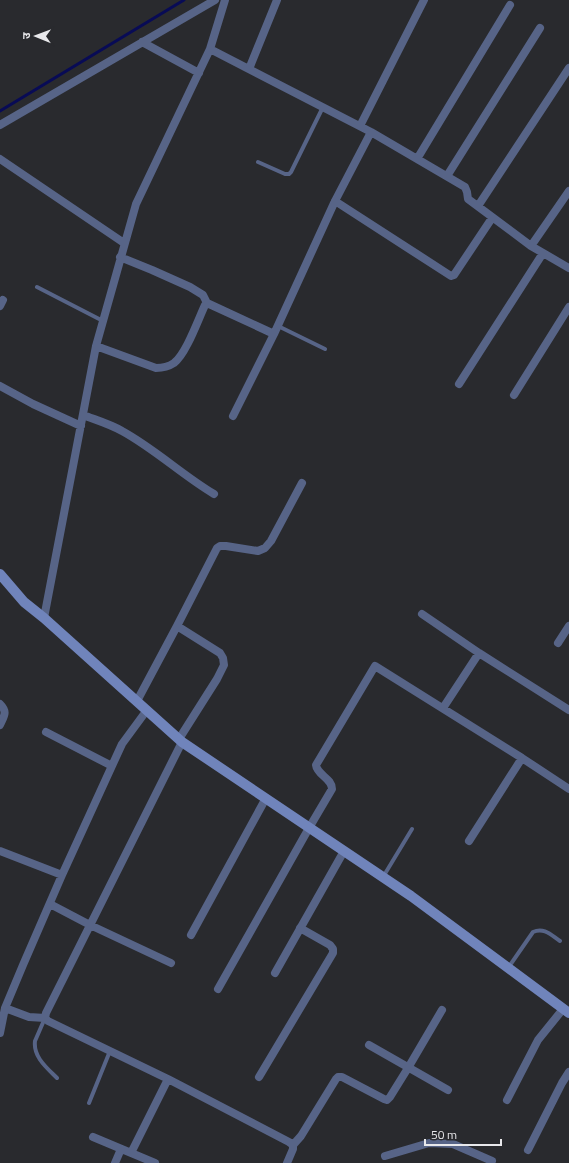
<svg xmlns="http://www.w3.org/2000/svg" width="569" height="1163" font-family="'Titillium Web','Noto Sans Devanagari',sans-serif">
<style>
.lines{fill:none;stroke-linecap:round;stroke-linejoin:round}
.stream{stroke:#080b56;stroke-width:3}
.lane{stroke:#576487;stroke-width:4}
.street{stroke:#576487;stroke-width:8}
.secondary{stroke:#7084bb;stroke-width:10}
</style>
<rect width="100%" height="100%" fill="#292a2e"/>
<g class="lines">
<path class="stream" d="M 0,111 L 184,0"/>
<path class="lane" d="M 258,162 L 285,174 L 289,174 L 291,172 L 323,107
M 37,287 L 103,321
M 278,326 L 325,349
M 383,877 L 412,829
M 508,968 L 533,932 C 544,927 551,935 560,941
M 45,1018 L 35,1041 C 33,1057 47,1068 57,1078
M 89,1103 L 110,1051"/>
<path class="street" d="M 142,42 L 199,73
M 210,49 L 371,132 L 465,187 L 467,192 L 468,199 L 531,246 L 569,268
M 249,69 L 277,0
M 0,125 L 215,0
M 360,126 L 424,0
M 0,159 L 124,243
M 417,159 L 510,5
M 447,176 L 540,28
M 335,201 L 451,276 L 454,275 L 492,218
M 478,206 L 569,68
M 531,246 L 569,191
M 120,257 L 152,270 L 190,287 L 203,295 L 207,303
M 0,306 L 3,300
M 96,346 L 156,368 C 163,368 168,367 174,363 C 186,354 198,320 205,305 L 207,303 L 274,334
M 459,384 L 543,253
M 0,386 L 33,404 L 81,426
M 514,395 L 569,307
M 83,415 C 96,420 110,424 122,431 C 155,449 182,475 214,494
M 233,416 L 274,334 L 335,201 L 371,132
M 422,614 L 479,653 L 569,710
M 44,618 L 96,346 L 136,204 L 210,49 L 225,0
M 177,626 L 220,653 L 223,658 L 224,665 L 217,679 L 179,739
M 558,643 L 569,626
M 137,701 L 177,626 L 217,548 L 220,546 L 226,546 L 258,551 L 265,548 L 271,541 L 302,483
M 0,704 C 8,712 4,716 0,725
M 443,708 L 479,653
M 46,732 L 112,766
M 182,742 L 46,1013 L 45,1018 L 48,1021 L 168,1079 L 289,1142 L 293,1145 L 293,1149 L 287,1163
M 469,841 L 522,758
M 0,851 L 62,875
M 50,904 L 90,925 L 171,963
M 191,935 L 266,798
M 275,973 L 344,851
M 218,989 L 309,828 L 332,789 C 332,778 317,775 316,765 L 375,666 L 522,758 L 569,789
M 5,1008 L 29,1017 L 45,1018
M 0,1033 L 5,1008 L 23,965 L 62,875 L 122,744 L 147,710
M 369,1045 L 448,1090
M 259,1077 L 333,953 L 333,949 L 330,945 L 300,928
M 507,1100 L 538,1040 L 563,1009
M 93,1137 L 155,1163
M 293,1145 L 301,1136 L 336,1079 L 338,1077 L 342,1077 L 384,1099 L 387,1100 L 390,1097 L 408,1068 L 442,1010
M 528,1150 L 562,1083 L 569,1072
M 131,1153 L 168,1079
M 385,1156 L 429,1143 L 453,1144 L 492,1161
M 115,1163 L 121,1149"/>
<path class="secondary" d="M 0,574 L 24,602 L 44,618 L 182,742 L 411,896 L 569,1013"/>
</g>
<g transform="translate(36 36) rotate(271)" stroke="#292a2e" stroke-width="3" paint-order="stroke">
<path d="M0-3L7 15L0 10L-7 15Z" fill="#e8e8eb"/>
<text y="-6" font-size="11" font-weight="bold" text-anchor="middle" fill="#e8e8eb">उ</text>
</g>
<path d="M425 1139v6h76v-6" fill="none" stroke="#e8e8eb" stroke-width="2"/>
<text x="431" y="1139" font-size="12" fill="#e8e8eb" stroke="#292a2e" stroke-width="3" paint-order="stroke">50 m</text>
</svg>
